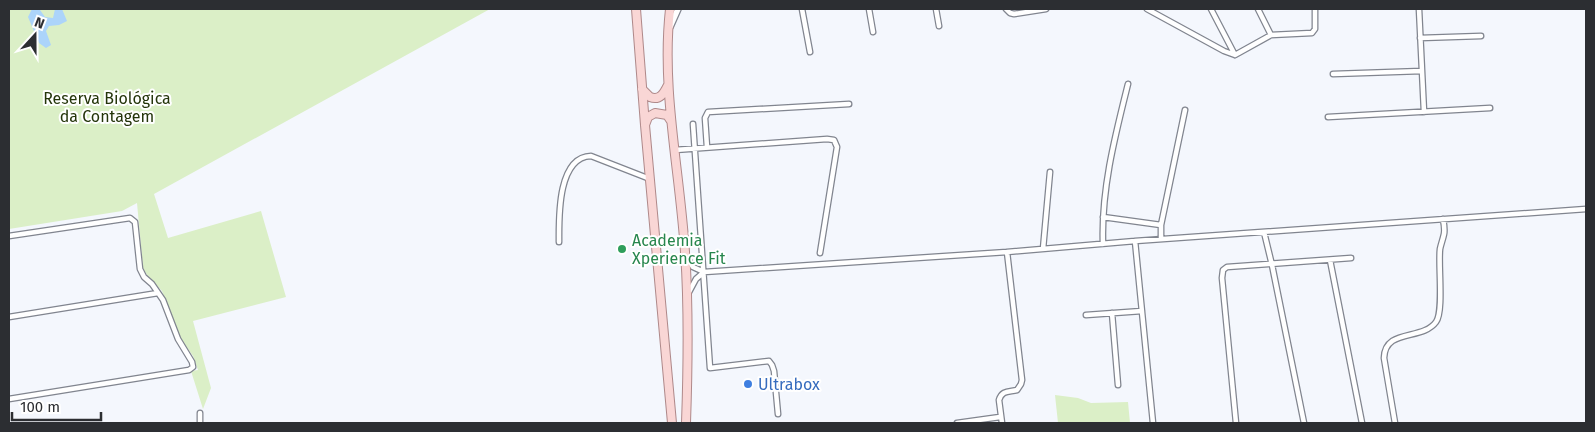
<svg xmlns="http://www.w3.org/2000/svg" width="1595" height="432" font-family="'Fira Sans',sans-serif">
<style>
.green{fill:#dbefc7}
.water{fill:#acd4fa}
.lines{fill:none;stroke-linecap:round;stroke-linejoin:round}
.minor-casing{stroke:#81858f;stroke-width:7}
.tertiary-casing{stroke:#81858f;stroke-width:8}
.primary-casing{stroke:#af898a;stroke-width:10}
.minor{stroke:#fff;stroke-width:4.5}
.tertiary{stroke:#fff;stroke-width:5.5}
.primary{stroke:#f9d6d5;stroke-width:8}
.leisure-dot{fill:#2e9e5b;stroke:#fff;stroke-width:2}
.shop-dot{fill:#3f7fe0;stroke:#fff;stroke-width:2}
.labels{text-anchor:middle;stroke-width:4;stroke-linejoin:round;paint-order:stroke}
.park-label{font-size:16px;fill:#24350a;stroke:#fff}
.leisure-label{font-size:16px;fill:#27864d;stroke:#fff;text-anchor:start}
.shop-label{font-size:16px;fill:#366cbe;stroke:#fff;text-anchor:start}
</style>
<rect width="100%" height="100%" fill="#f4f7fd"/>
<path class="green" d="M 9,9 L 490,9 L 154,194 L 168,238 L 261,211 L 286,297 L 193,321 L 211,388 L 203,409 L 191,371 L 198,370 L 193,356 L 181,339 L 162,291 L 147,275 L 143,268 L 137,203 L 122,211 L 9,229 Z
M 1055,395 L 1078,398 L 1091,403 L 1128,402 L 1130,423 L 1058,423 Z"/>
<path class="water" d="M 32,9 L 40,10 L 45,17 L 53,18 L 55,9 L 62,9 L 67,21 L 59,25 L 49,26 L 46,31 L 51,45 L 46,48 L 39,43 L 28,17 Z"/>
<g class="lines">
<g class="minor-casing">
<path id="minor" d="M 802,9 L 810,52
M 869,9 L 873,32
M 936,9 L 939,26
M 1006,9 L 1010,13 L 1014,14 L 1046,9
M 1147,9 L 1224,51 L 1235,55 L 1271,35
M 1211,9 L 1235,55
M 1258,9 L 1271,35 L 1312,33 L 1315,29 L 1315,9
M 1419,9 L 1424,112
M 1420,38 L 1481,36
M 1333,74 L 1422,71
M 1328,117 L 1490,108
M 693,124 L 710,368 L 769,361 L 772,365 L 774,371 L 778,414
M 707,147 L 705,118 L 708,112 L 849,104
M 675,150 L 827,139 L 834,140 L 837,147 L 820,253
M 1103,217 L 1161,225
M 1264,232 L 1272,265 L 1304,423
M 9,236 L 130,218 L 135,222 L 140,269 L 144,277 L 152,284 L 163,300 L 178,339 L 192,362 L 193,367 L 189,370 L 9,399
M 1161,239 L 1161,225 L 1185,110
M 1135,241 L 1153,423
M 559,242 C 559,219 557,157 591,156 L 650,179
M 1103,244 C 1101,190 1115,136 1128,84
M 1043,249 L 1050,172
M 687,257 L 693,267 L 704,272 L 1007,252 L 1135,241 L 1586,209
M 1330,260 L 1362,423
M 689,292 L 696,279 L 704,272
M 1112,313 L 1118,385
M 1086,315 L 1142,311
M 9,317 L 158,293
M 200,423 L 200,413
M 957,423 L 1000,417
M 1002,423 L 999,400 C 1002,390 1009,392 1017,390 L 1021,384 L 1022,380 L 1007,252
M 1236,423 L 1222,278 L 1223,270 L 1227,267 L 1351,258
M 1395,423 L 1384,358 C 1385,328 1422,341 1436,322 C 1444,311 1438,265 1440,249 C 1441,244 1443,239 1444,234 C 1445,229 1444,224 1443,219"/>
</g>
<g class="tertiary-casing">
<path id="tertiary" d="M 670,27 L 678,9"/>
</g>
<g class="primary-casing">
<path id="primary" d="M 636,9 L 645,125 L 672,423
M 670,9 C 661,90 680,171 685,252 C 689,309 688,366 686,423
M 642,89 L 650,97 C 660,101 664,93 668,85
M 645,125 L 648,117 L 655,113 L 667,115 L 671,121"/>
</g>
<use href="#minor" class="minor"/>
<use href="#tertiary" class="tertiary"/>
<use href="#primary" class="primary"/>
</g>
<circle class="leisure-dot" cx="622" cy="249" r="5"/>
<circle class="shop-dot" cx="748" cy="384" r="5"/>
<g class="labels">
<g class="park-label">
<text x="107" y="104">Reserva Biológica<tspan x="107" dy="18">da Contagem</tspan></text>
</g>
<g class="leisure-label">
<text x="632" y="246">Academia<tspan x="632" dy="18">Xperience Fit</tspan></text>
</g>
<g class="shop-label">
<text x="758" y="390">Ultrabox</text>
</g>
</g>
<rect width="1595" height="432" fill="none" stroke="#2c2e32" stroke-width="20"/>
<g transform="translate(35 35) rotate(21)" stroke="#ffffff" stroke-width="4" paint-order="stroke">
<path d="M0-4L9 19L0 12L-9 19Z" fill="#2c2e32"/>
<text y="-8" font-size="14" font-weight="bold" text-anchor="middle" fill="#2c2e32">N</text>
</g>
<path d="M12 412v8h89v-8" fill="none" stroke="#2c2e32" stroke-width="2.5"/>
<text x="20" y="412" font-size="15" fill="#2c2e32" stroke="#ffffff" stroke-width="4" paint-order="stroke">100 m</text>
</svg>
